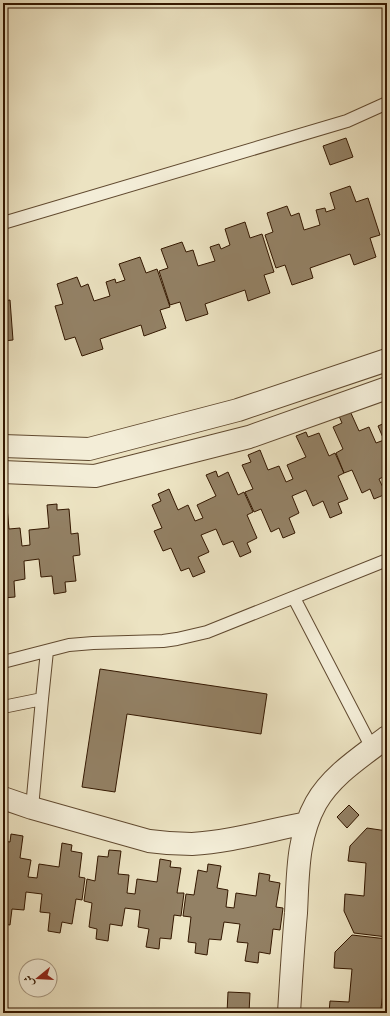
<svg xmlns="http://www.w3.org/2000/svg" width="390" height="1016" font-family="'IM FELL French Canon',Amiri,serif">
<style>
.building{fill:#938165;stroke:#331700}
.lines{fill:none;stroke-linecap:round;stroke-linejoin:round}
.lane-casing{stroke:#614a30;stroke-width:14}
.street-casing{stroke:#614a30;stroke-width:24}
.lane{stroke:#f3edd7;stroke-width:12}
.street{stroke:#f3edd7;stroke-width:22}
</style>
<rect width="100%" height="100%" fill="#ece3c2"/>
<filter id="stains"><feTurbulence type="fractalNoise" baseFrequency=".005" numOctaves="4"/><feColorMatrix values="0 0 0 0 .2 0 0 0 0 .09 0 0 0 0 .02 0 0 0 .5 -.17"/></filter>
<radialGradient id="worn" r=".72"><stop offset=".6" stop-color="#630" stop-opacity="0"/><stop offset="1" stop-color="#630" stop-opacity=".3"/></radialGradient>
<path class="building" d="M 346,138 L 353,157 L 330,165 L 323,146 Z
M 350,186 L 356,202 L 368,198 L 380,235 L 370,238 L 376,257 L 354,265 L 350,254 L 310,268 L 313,278 L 292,285 L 285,265 L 276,268 L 265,235 L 273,232 L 267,213 L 287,206 L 291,216 L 299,213 L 304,230 L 320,225 L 316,210 L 325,208 L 326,212 L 335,209 L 330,193 Z
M 245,222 L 250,238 L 262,234 L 274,272 L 264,275 L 270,293 L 248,301 L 245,290 L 205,304 L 208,314 L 186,321 L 180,302 L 170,305 L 159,271 L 168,268 L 161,249 L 182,242 L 186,252 L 193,250 L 198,266 L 215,261 L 210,247 L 219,244 L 221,249 L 230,245 L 225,229 Z
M 140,257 L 146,273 L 157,269 L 170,307 L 160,310 L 166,328 L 144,336 L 141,325 L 100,339 L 103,349 L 82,356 L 75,337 L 65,340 L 55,306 L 63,304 L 57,284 L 77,277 L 81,287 L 88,284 L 94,301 L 110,296 L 106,282 L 115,279 L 116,283 L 125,280 L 119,264 Z
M 10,300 L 13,340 L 3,341 L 3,301 Z
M 350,411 L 359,431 L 369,427 L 376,443 L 384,440 L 378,426 L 387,422 L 387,455 L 383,457 L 387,467 L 387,475 L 379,479 L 386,494 L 374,499 L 370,489 L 362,493 L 352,470 L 344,473 L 336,453 L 343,449 L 333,427 L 342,423 L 339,416 Z
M 306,432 L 308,437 L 319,433 L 329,456 L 335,453 L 344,473 L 338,476 L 348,499 L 338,503 L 342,513 L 330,518 L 323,501 L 313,506 L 306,490 L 292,496 L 299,513 L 289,518 L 295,533 L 283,538 L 279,528 L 271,532 L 261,509 L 254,512 L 245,492 L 253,489 L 242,465 L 251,462 L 248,455 L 260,450 L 268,470 L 279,466 L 286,482 L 293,479 L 287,465 L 306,457 L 296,436 Z
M 216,471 L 218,477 L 228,472 L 238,495 L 244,492 L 253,512 L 247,515 L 257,538 L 247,543 L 251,552 L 240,557 L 233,541 L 223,545 L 216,529 L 201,535 L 209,552 L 198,557 L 205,572 L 193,577 L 189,568 L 181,571 L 171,548 L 163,551 L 154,531 L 162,528 L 152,505 L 161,501 L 158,494 L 169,489 L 178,510 L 188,505 L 195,521 L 203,518 L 197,505 L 216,496 L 206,475 Z
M 57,504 L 57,510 L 69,509 L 71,534 L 78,533 L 80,555 L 73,556 L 76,581 L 65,582 L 66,592 L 54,594 L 52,576 L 41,577 L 39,559 L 24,561 L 25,579 L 14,581 L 15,597 L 3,598 L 3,508 L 7,507 L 9,529 L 20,528 L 22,546 L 30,545 L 29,530 L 49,528 L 47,505 Z
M 100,669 L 267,694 L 261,734 L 127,714 L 115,792 L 82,787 Z
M 349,805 L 359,815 L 347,828 L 337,817 Z
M 367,828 L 387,831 L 387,937 L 354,933 L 344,911 L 345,894 L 364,896 L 366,863 L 348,861 L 350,846 Z
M 11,834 L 23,836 L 20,858 L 31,860 L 28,877 L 37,878 L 39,864 L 59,867 L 62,843 L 72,845 L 71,851 L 82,853 L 79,877 L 85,878 L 82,900 L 76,899 L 72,924 L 62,922 L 60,933 L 48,931 L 50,913 L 40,912 L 42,894 L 26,892 L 24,910 L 12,909 L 10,925 L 3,924 L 3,841 L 10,842 Z
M 109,850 L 121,851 L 118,874 L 129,875 L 127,893 L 135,894 L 137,879 L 157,882 L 160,859 L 171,861 L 170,867 L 181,868 L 177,893 L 184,893 L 181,916 L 174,915 L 171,939 L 160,938 L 159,949 L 146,947 L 149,929 L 138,927 L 140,910 L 125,908 L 122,926 L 110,924 L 108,941 L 96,939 L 97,929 L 89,927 L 92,903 L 84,901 L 87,879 L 95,881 L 98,856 L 108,857 Z
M 208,864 L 221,866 L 217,888 L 228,890 L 226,907 L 234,908 L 236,893 L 256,896 L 259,873 L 270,875 L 269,881 L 280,883 L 276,907 L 283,908 L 280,930 L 273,929 L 270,954 L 259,952 L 258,963 L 245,961 L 248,943 L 237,942 L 240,924 L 224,922 L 221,940 L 209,939 L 207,955 L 195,953 L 196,943 L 188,942 L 191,917 L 183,916 L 186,894 L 194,895 L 198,870 L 207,872 Z
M 352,935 L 387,939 L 387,973 L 386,973 L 381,1008 L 387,1009 L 387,1013 L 329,1013 L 330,1001 L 349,1002 L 352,969 L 334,968 L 335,952 Z
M 228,992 L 250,993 L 249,1013 L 227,1013 Z"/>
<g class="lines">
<g class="lane-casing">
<path id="lane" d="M 3,223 L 347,121 L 387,103
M 294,598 L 372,748
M 3,662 L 69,645 L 93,643 L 163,641 L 177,639 L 207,632 L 387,560
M 3,707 L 42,699
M 32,808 L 42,699 L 47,651"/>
</g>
<g class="street-casing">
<path id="street" d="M 3,446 L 89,449 L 238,410 L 387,360
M 3,472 L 95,476 L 249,437 L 387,388
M 3,798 L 32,808 L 149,841 C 163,843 178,844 192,844 C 231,842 269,830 307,823
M 289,1013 C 291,980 293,946 296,913 C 298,875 297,837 316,803 C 332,775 361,757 387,737"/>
</g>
<use href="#lane" class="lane"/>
<use href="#street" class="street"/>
</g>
<rect width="390" height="1016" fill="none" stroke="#ece3c2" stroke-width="16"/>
<rect x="4" y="4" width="382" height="1008" fill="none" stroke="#331700" stroke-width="2"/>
<rect x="8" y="8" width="374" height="1000" fill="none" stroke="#331700"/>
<g transform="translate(38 978) rotate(252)"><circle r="19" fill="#f3edd7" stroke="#a69781"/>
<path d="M0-3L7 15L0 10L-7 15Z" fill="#8f2418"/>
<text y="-6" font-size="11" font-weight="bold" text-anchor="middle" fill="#331700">ش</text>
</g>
<rect width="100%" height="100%" filter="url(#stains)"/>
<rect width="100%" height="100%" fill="url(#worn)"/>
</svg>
